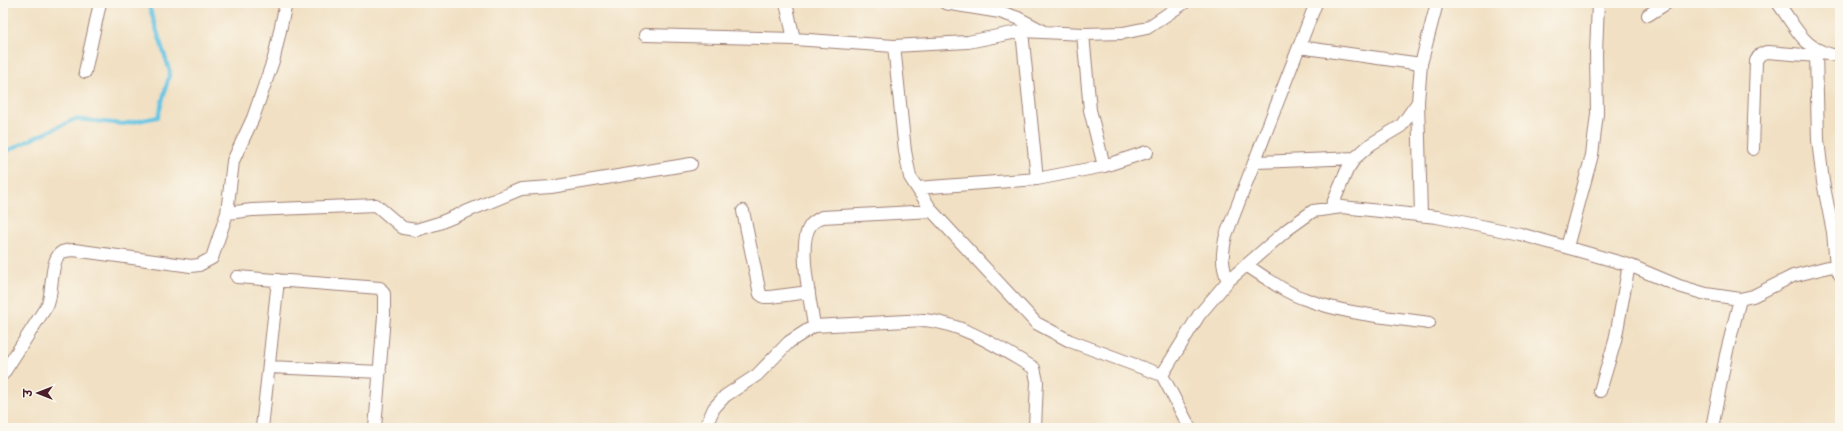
<svg xmlns="http://www.w3.org/2000/svg" width="1843" height="431" font-family="Itim,'Playpen Sans Deva',sans-serif">
<style>
.lines{fill:none;stroke-linecap:round;stroke-linejoin:round}
.stream{stroke:#65c4e4;stroke-width:4}
.minor-casing{stroke:#9e8077;stroke-width:14}
.minor{stroke:#fff;stroke-width:12}
</style>
<rect width="100%" height="100%" fill="#fbf7ec"/>
<filter id="ink" filterUnits="userSpaceOnUse"><feTurbulence type="fractalNoise" baseFrequency=".025" numOctaves="2"/><feDisplacementMap in="SourceGraphic" scale="8" xChannelSelector="R" yChannelSelector="G"/><feConvolveMatrix kernelMatrix="1 2 1 2 8 2 1 2 1" color-interpolation-filters="sRGB"/></filter>
<filter id="wash" filterUnits="userSpaceOnUse"><feTurbulence type="fractalNoise" baseFrequency=".012" numOctaves="4" result="noise"/><feDisplacementMap in="SourceGraphic" scale="16" xChannelSelector="R" yChannelSelector="G"/><feGaussianBlur stdDeviation="0.9" result="paint"/><feColorMatrix in="noise" values="0 0 0 0 0 0 0 0 0 0 0 0 0 0 0 0 0 1.4 0 .05"/><feComposite in="paint" operator="in"/></filter>
<g filter="url(#wash)">
<rect width="100%" height="100%" fill="#f1e0c3"/>
<g class="lines">
<path class="stream" d="M 3,157 L 9,150 L 75,119 L 123,124 L 158,117 L 170,72 L 148,3"/>
</g>
</g>
<g filter="url(#ink)">
<g class="lines">
<g class="minor-casing">
<path id="minor" d="M 786,3 L 794,39 L 894,46 L 905,151 L 910,177 L 932,211 L 1036,323 L 1070,341 L 1162,375 L 1190,428
M 945,3 L 1000,12 L 1018,18 L 1041,30
M 1778,3 C 1797,29 1805,53 1840,56
M 1648,15 L 1667,3
M 1022,31 L 1037,179
M 1083,34 L 1090,110 L 1104,166
M 645,35 L 794,39
M 894,46 L 968,42 L 1022,31 L 1083,34 L 1123,33 L 1147,28 L 1184,3
M 1299,47 L 1421,64
M 1816,51 L 1818,140 L 1823,182 L 1833,232 L 1836,266 L 1840,275
M 85,72 L 100,3
M 1418,102 L 1421,215
M 1753,149 L 1756,61 C 1759,55 1761,53 1768,52 L 1817,56
M 1256,162 L 1355,158
M 917,188 L 1037,179 L 1104,166 L 1147,152
M 1331,208 L 1347,170 L 1355,158 L 1371,144 L 1401,126 L 1418,102 L 1421,64 L 1437,3
M 743,211 L 760,294 L 764,297 L 770,297 L 809,292
M 227,213 L 233,161 L 253,118 L 274,58 L 286,3
M 1567,247 L 1592,155 L 1597,114 L 1596,54 L 1598,3
M 1246,265 C 1265,277 1284,292 1305,299 C 1344,314 1388,317 1429,323
M 237,277 L 380,288 L 384,294 L 384,316 L 375,428
M 1228,281 C 1221,264 1222,253 1226,235 L 1316,3
M 814,326 C 811,302 797,245 810,226 C 812,222 819,219 822,217 L 932,211
M 269,367 L 380,372
M 3,374 L 48,304 C 53,291 50,258 62,252 C 65,251 71,250 74,250 L 191,266 L 199,265 L 212,258 L 227,213 L 252,210 L 376,205 L 403,228 L 416,230 L 439,223 L 521,189 L 551,187 L 691,164
M 1162,375 L 1199,315 L 1228,281 L 1288,229 L 1313,211 L 1342,207 L 1437,217 L 1520,234 L 1629,265 L 1679,286 L 1706,294 L 1740,299 L 1753,296 L 1793,276 L 1840,264
M 1600,391 L 1615,341 L 1629,265
M 262,428 L 278,280
M 705,428 L 714,408 L 725,396 L 757,375 L 789,342 L 814,326 L 925,320 C 965,324 999,348 1034,368 L 1037,381 L 1035,428
M 1712,428 L 1726,355 L 1740,299"/>
</g>
<use href="#minor" class="minor"/>
</g>
</g>
<rect width="1843" height="431" fill="none" stroke="#fbf7ec" stroke-width="16"/>
<g transform="translate(38 393) rotate(270)" stroke="#fbf7ec" stroke-width="3" paint-order="stroke">
<path d="M0-3L7 15L0 10L-7 15Z" fill="#4a1f2b"/>
<text y="-6" font-size="11" font-weight="bold" text-anchor="middle" fill="#4a1f2b">उ</text>
</g>
</svg>
